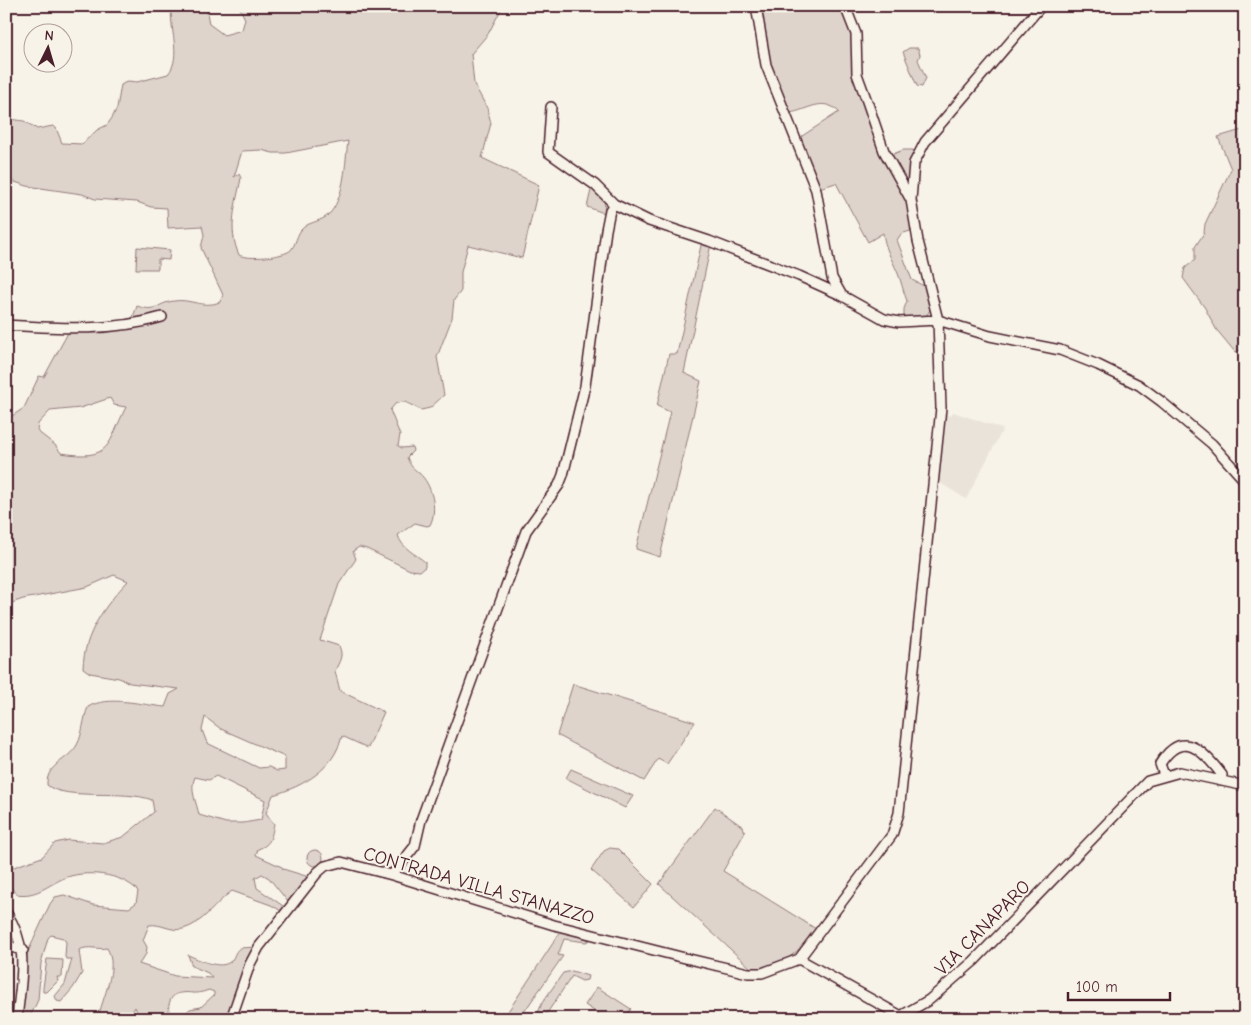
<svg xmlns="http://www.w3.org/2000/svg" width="1251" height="1025" font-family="'Comic Neue',sans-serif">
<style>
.built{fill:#eae3da}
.green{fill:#ded4cc;stroke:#947a7c;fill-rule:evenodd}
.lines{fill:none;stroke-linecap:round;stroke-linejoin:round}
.minor-casing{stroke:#4a1f2b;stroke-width:12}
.minor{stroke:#f7f3e8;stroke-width:9}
.labels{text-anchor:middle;stroke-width:4;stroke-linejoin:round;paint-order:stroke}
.street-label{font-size:19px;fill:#4a1f2b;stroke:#f7f3e8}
</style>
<rect width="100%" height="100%" fill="#f7f3e8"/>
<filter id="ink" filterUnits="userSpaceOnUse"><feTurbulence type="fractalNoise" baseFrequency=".02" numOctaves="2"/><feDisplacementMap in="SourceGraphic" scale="10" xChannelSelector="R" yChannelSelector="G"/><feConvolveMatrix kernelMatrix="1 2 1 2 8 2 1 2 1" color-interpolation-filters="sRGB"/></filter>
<g filter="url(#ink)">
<path class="built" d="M 953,412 L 1003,429 L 966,499 L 942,484 L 936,483 L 942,414 L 951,416 Z"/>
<path class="green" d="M 172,6 L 206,6 L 209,24 L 224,35 L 242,30 L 245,19 L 239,6 L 503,6 L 488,34 L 471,54 L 474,84 L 487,108 L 491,123 L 482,158 L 539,185 L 522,258 L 468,245 L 461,272 L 461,291 L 454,300 L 452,318 L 437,357 L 444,395 L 430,408 L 421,410 L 405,402 L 396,403 L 390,410 L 400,435 L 398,446 L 402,448 L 412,447 L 413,451 L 407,457 C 410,466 413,468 419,473 C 432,484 438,510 430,525 L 427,526 L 415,523 L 398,535 C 401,548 416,554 425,562 L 425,567 L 420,571 L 410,570 L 367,549 L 359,547 L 353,551 L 356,559 L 339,584 L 320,640 L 339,646 C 344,657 339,661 335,671 L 340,691 L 384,712 L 368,748 L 342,736 C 334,769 304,786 273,795 L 266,813 L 274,824 C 271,837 272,844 258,849 L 256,855 L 282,867 L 283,869 L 309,877 L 289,903 L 269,878 L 262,874 L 255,878 L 257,888 L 286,908 L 283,912 L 271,905 L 232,891 C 216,902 203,924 183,929 C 171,932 161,923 149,925 L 143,940 L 147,947 L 146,954 L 139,964 L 175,976 L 212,978 L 208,973 L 192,966 L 188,955 C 198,959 221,971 231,961 C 235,957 234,952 240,948 L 257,947 L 228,1019 L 178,1019 L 190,1009 L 201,1007 L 214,995 L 214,992 L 209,990 C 192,996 193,991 181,993 C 168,994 166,1010 172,1019 L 140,1018 L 135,1007 L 128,1019 L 98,1019 C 102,998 119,968 107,948 C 97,950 89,945 79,950 L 82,973 L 73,988 L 61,1002 L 57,1001 L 55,996 L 65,984 L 72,959 L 66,959 L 65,957 L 66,942 L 63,938 L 51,935 L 48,938 L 41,963 L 38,1000 L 29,1019 L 21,1019 L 27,954 L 50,904 L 55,897 L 64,895 L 93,905 L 129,908 L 136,903 L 138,891 C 122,873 84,869 62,879 C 45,887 36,897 16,894 C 9,885 5,879 11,868 L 42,857 L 55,843 L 68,840 L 103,843 L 123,837 L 154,812 L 152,800 C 125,789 65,801 47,785 C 46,764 68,761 77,745 C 83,734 83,719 88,707 C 108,695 143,705 165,707 L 170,694 L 179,689 L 130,683 L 119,678 L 90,673 L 83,668 C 84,634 105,605 128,581 L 114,575 L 87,587 L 23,599 L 6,605 L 6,420 L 24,408 L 39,376 L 44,377 L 69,331 L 127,322 L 133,317 L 137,306 C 157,313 157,303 174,301 C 190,298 203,309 220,302 L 223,295 L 201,248 L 204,235 L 202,226 L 168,228 L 167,208 L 151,207 L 137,202 L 95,199 L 82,194 L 27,186 L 6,179 L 6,80 L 12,81 L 9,95 L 10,119 L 24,121 L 37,129 L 53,126 L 56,128 L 62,143 L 82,144 L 97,130 L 107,125 L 112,118 L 117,108 L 121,85 L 128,81 L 137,82 L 168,74 C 183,56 168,27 172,6 ZM 348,141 C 345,163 345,194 331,212 C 325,220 315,221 307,225 C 296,231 298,241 291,250 C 284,257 247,260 239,255 C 227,228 236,205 241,178 L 239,174 L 234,177 L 242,151 L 261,150 L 273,153 L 286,153 ZM 110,398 L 114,405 L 126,407 C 107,445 112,461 61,453 L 55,445 L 37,431 L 38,424 L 50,411 L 80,408 ZM 205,717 L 221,729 L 285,757 L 285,770 L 277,771 L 269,767 L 259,768 L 207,743 L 202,730 ZM 216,776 L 265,800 L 261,820 L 243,823 L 226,823 L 199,815 C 197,803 189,790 195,777 L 209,780 Z
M 758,6 L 843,6 L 851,24 L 855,54 L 886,157 L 903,150 L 913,150 L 916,154 L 909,171 L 913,230 L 901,234 L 897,240 L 912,280 L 926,287 L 931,308 L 927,315 L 911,320 L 904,319 L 904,309 L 907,301 C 903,291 901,280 897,271 C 891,258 885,248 883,233 L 868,242 L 836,183 L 819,188 L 799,138 L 839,112 C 823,96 808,110 790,113 L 768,59 Z
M 909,48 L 918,48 L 920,55 L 918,60 L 926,78 L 922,87 L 917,86 L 903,52 Z
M 1245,129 L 1245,268 L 1243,270 L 1245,348 L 1235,352 L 1216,329 L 1205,308 L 1183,278 L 1185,268 L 1195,260 L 1195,247 L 1204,233 L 1205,224 L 1231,169 L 1218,137 Z
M 592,186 L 605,200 L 604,213 L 587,207 Z
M 702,241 L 711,244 L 684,373 L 701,381 L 660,557 L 636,549 L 670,412 L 657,406 L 669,354 L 677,354 Z
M 137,247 L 170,250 L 169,260 L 158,259 L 158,269 L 136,269 Z
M 573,684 L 695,722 L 667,764 L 658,759 L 644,781 L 557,735 Z
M 571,769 L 633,796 L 625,808 L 566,778 Z
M 715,807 L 743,827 L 745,832 L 723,871 L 816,929 C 799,951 783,969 752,969 L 659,884 Z
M 610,848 L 618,849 L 653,884 L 634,907 L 591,870 L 604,851 Z
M307 858a8 8 0 1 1 16 0a8 8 0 1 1-16 0Z
M 561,931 L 590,940 L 586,942 L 564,939 L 558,955 L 563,956 L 519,1019 L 503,1019 Z
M 47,959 L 63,960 L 62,977 L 57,977 L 58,981 L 47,992 L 43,992 L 43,988 Z
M 572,971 L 588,976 L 587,980 L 582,981 L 572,976 L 543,1019 L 538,1013 L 542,1003 L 563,973 Z
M 597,987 L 631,1009 L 624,1019 L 606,1019 L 585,1005 Z"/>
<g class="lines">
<g class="minor-casing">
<path id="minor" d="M 756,6 L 766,65 L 816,190 L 832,278 L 841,294
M 551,107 L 548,152 L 595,185 L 614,204 L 649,221 L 709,241 L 799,276 L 841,295 L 884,319 L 899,322 L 938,320 L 990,336 L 1060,350 L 1098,365 L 1139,385 L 1162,402 L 1212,444 L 1245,481
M 911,200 L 914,163 L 925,142 L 1041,6
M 6,325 C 58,328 112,332 162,317
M 1164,775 L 1160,764 C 1182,728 1203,750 1222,775 L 1221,781
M 392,875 L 415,846 L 421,820 L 526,531 L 559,485 L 563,475 L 585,386 L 606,230 L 610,210 L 614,204
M 6,912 C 30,949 21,977 17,1019
M 6,946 L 23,950
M 799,959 L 901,1016 L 929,1000 L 974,961 L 1148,781 L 1180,772 L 1245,786
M 231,1019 L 250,964 L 259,947 L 317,873 L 325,866 L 341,862 L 392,875 L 554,925 L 685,958 L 748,973 L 762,973 L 799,959 L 892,835 L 899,813 L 941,408 L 938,320 L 918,241 L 911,200 L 884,151 L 868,104 L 857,74 L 856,34 L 845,6"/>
</g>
<use href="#minor" class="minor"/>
</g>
</g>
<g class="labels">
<g class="street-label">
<text transform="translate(479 885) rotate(16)" y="7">CONTRADA VILLA STANAZZO</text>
<text transform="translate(982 927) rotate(-45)" y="7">VIA CANAPARO</text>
</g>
</g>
<rect width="1251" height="1025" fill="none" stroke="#f7f3e8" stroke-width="25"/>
<rect x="12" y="12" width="1226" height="1000" fill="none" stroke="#4a1f2b" stroke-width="2" filter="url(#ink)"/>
<g transform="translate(48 48) rotate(5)"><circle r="24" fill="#f7f3e8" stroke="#b29e9c"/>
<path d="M0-4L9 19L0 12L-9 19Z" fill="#4a1f2b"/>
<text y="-8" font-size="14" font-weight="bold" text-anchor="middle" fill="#4a1f2b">N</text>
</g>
<path d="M1068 992v8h102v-8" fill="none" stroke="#4a1f2b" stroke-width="2.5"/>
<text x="1076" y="992" font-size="15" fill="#4a1f2b" stroke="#f7f3e8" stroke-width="4" paint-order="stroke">100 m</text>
</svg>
